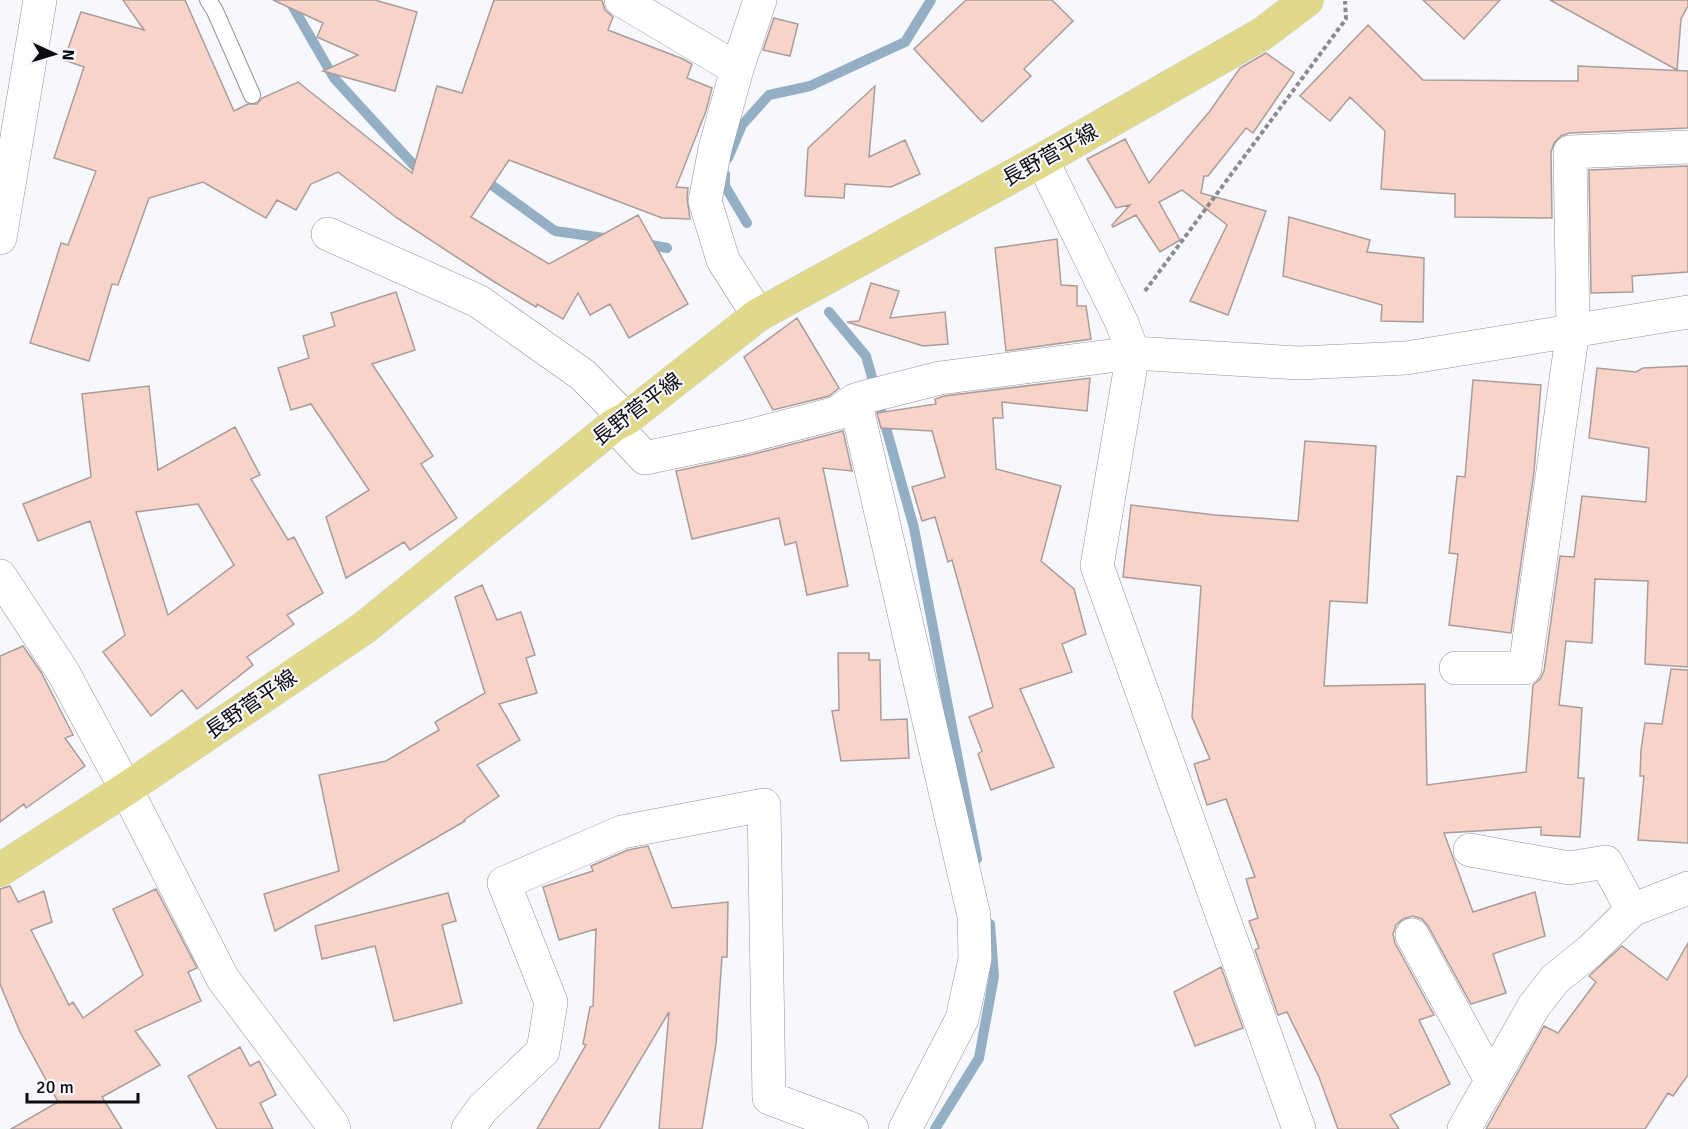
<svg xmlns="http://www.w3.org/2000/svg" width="1688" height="1129" font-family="Signika,'Noto Sans JP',sans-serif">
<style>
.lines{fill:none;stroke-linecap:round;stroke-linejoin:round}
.stream{stroke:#94aec4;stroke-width:10}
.building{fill:#f7d3c9;stroke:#aa9d99;stroke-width:1.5;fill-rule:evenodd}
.service-casing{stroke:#91919c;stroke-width:18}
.minor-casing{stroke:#91919c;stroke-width:34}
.primary-casing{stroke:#d3d3d4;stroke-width:34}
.path{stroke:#8a8a8f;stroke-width:4;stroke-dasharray:4.5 3;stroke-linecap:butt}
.service{stroke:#fff;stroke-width:16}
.minor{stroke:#fff;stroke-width:33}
.primary{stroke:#dfd989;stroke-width:33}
.labels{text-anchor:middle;stroke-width:4.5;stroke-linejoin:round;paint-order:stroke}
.street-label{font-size:21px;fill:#0d0d11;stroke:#f7f7fe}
</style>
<rect width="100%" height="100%" fill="#f7f7fe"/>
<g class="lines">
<path class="stream" d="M 289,0 L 334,78 L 420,172 L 424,171
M 728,158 L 742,125 L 769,95 L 810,86 L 905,42 L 931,0
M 725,174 L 725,186 L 747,223
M 482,178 L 555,231 L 611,239
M 641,243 L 667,248
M 829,312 L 866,356 L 914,528 L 977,859
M 935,1129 L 979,1058 L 994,976 L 990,924"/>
</g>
<path class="building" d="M 123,0 L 185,0 L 234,111 L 248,104 L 257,104 L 262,98 L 298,82 L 412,173 L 437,86 L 462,93 L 494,0 L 602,0 L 605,10 L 613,17 L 608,30 L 683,59 L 692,64 L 687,78 L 712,88 L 706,111 L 676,187 L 688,188 L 687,198 L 690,219 L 662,218 L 509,160 L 471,217 L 549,264 L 638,215 L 688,304 L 629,338 L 610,304 L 590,315 L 578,293 L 563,319 L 537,304 L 536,307 L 493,281 L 397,218 L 338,172 L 311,184 L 296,210 L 277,200 L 266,218 L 203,182 L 149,198 L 118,285 L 112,284 L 89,361 L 30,343 L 61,243 L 68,245 L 96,171 L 54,158 L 84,67 L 64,60 L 81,12 L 144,30 Z
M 273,0 L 375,0 L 417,12 L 395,91 L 323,71 L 358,55 L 317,37 L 323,23 Z
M 966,0 L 1052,0 L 1073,21 L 1024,69 L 1031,76 L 982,122 L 914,49 Z
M 1423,0 L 1500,0 L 1464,39 Z
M 1550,0 L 1688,0 L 1688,6 L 1681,19 L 1677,70 Z
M 774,18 L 798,24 L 790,56 L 763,50 Z
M 1368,25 L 1423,80 L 1578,81 L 1578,66 L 1688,71 L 1688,128 L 1569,133 L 1561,136 L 1554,143 L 1551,152 L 1552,218 L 1455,217 L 1455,194 L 1381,189 L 1385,131 L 1350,97 L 1330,121 L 1300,96 Z
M 1266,53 L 1294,73 L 1253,133 L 1246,128 L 1208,176 L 1204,176 L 1201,193 L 1266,211 L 1228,315 L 1190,301 L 1227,225 L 1182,190 L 1159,202 L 1180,240 L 1160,252 L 1136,215 L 1113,227 L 1112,225 L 1130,205 L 1116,208 L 1087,159 L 1125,139 L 1149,183 L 1210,111 L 1240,68 Z
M 875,86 L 869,157 L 905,140 L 920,174 L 891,187 L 845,184 L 844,198 L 805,196 L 808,148 Z
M 1688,166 L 1688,272 L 1632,276 L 1633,292 L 1591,293 L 1589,170 Z
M 1289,217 L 1370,240 L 1367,252 L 1424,258 L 1423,322 L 1381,321 L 1382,305 L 1283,276 Z
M 1057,239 L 1061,285 L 1077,286 L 1077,306 L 1086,306 L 1091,339 L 1006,351 L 995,248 Z
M 871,283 L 899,291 L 890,318 L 945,312 L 948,344 L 923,346 L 847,322 L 859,321 Z
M 396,292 L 415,350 L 372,364 L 433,456 L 421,464 L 457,518 L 410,550 L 404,542 L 346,578 L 326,517 L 369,490 L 311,404 L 291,410 L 278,368 L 309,358 L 303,336 L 335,326 L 331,313 Z
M 797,318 L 839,388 L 829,396 L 773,410 L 744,357 Z
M 1688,366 L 1688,667 L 1645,664 L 1648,581 L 1595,579 L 1592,643 L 1566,641 L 1559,705 L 1582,708 L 1578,778 L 1584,778 L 1580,837 L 1541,835 L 1541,827 L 1444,833 L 1473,912 L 1535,892 L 1545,936 L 1493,954 L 1506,993 L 1471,1004 L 1428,926 L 1422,919 L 1413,916 L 1403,919 L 1396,925 L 1393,934 L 1395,943 L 1434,1015 L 1419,1020 L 1450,1084 L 1390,1115 L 1399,1129 L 1338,1129 L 1319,1077 L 1287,1012 L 1278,1015 L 1255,950 L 1259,948 L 1249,921 L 1258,918 L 1246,879 L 1255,877 L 1226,799 L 1207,805 L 1194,764 L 1210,759 L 1192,717 L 1201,586 L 1123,577 L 1131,505 L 1215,515 L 1298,521 L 1305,441 L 1376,446 L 1367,603 L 1330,601 L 1324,686 L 1425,684 L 1427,785 L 1526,772 L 1533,685 L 1540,679 L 1544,671 L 1560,556 L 1574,557 L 1582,496 L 1646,502 L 1649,448 L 1589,438 L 1597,368 L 1636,372 L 1643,368 Z
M 1090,378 L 1087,411 L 1002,402 L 1003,418 L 993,418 L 996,469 L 1061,486 L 1041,561 L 1074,589 L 1086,634 L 1062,644 L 1072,672 L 1020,689 L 1054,767 L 991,790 L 978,754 L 982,751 L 969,717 L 993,707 L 952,560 L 948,562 L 935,517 L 922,521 L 912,487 L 945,477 L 932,431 L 881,428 L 877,413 L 936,404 L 935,399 L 944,396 Z
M 1473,380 L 1541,385 L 1534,472 L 1511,633 L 1449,625 L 1458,554 L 1449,553 L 1457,476 L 1465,477 Z
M 149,386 L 158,470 L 235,427 L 260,475 L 251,479 L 288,540 L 294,537 L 323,593 L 287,615 L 294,624 L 247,657 L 253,665 L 197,709 L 182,690 L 151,716 L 103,652 L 125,635 L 90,521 L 38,541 L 23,504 L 91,477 L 82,394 ZM 198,504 L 234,565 L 168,615 L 136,512 Z
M 843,431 L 852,471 L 823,468 L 848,586 L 807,595 L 796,542 L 785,545 L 779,518 L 692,539 L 676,471 L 750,455 Z
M 482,585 L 497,620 L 521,612 L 535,655 L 526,658 L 537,693 L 499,704 L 520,740 L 477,765 L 499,796 L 464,820 L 465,821 L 275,931 L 264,894 L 339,871 L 319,775 L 386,761 L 439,730 L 435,722 L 485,693 L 455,597 Z
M 23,646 L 41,672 L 73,735 L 65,738 L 85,766 L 26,808 L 24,804 L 0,822 L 0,656 Z
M 838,653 L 869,653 L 869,660 L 880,660 L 881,720 L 907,719 L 909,758 L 841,761 L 832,711 L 839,710 Z
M 1671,669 L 1688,670 L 1688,843 L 1638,840 L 1644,776 L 1640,776 L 1641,750 L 1645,723 L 1662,724 Z
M 648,846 L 672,908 L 728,902 L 727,957 L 722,957 L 716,1044 L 702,1129 L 659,1129 L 669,1012 L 599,1129 L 537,1129 L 586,1045 L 583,1044 L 590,1007 L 593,1006 L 596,929 L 559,940 L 543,887 L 593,871 L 591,866 L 628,850 Z
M 10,886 L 18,902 L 44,891 L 52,922 L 31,930 L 69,1005 L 73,1002 L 83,1018 L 143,975 L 113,909 L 156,889 L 197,968 L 188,972 L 201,1001 L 135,1031 L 160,1065 L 102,1097 L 122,1129 L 11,1129 L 58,1102 L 20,1032 L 0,984 L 0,889 Z
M 448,893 L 456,921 L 442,925 L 462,1003 L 394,1021 L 375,946 L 322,959 L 315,926 Z
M 1688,943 L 1688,1075 L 1673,1096 L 1668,1093 L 1645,1129 L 1486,1129 L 1544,1026 L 1558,1033 L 1596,982 L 1589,976 L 1622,946 L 1667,980 Z
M 1221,967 L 1243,1028 L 1195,1046 L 1174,992 Z
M 240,1047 L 250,1066 L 259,1061 L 276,1095 L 260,1103 L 273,1129 L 217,1129 L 188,1076 Z"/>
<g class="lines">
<g class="service-casing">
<path id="service" d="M 208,0 L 215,11 L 252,95"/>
</g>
<g class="minor-casing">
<path id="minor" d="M 621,0 L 737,69
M 1042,160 L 1122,323 L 1133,353 L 1097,566 L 1299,1129
M 328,234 L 478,301 L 583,375 L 626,419
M 0,238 L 40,0
M 758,315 L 723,260 L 705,201 L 715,149 L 737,69 L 760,0
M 855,400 L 974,916 L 975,959 L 962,1019 L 905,1129
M 614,425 L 645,458 L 745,437 L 837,413 L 855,400 L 865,397 L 940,378 L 1133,353 L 1299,363 L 1406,358 L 1688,312
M 0,576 L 63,672 L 126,789 L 223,979 L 332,1124 L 334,1129
M 1456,668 L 1525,668 L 1573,330 L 1570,152 L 1688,147
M 1470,850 L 1569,868 L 1606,862 L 1632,910
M 1412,935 L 1491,1080
M 468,1129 L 482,1109 L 543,1051 L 551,1002 L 504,883 L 622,832 L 764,805 L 769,1098 L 852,1129
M 1464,1129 L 1534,1006 L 1555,979 L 1590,951 L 1632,910 L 1688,888"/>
</g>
<g class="primary-casing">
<path id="primary" d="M 0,870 L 126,789 L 364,628 L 614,425 L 626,419 L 758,315 L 1042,160 L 1262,34 L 1307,0"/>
</g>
<path class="path" d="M 1145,291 L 1346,19 L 1345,1"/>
<use href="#service" class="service"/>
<use href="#minor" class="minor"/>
<use href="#primary" class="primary"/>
</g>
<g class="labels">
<g class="street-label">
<text transform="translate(1050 155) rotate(-29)" y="7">長野菅平線</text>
<text transform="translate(637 409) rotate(-37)" y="7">長野菅平線</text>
<text transform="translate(251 704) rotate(-34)" y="7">長野菅平線</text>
</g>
</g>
<g transform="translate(54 54) rotate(94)" stroke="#f7f7fe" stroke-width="4.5" paint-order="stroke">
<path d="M0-4.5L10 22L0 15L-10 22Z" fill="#0d0d11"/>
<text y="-9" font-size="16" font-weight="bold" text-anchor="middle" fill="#0d0d11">N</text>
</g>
<path d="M27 1093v9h111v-9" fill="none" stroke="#0d0d11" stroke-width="3"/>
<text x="36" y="1093" font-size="18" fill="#0d0d11" stroke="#f7f7fe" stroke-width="4.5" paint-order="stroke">20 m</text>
</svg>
